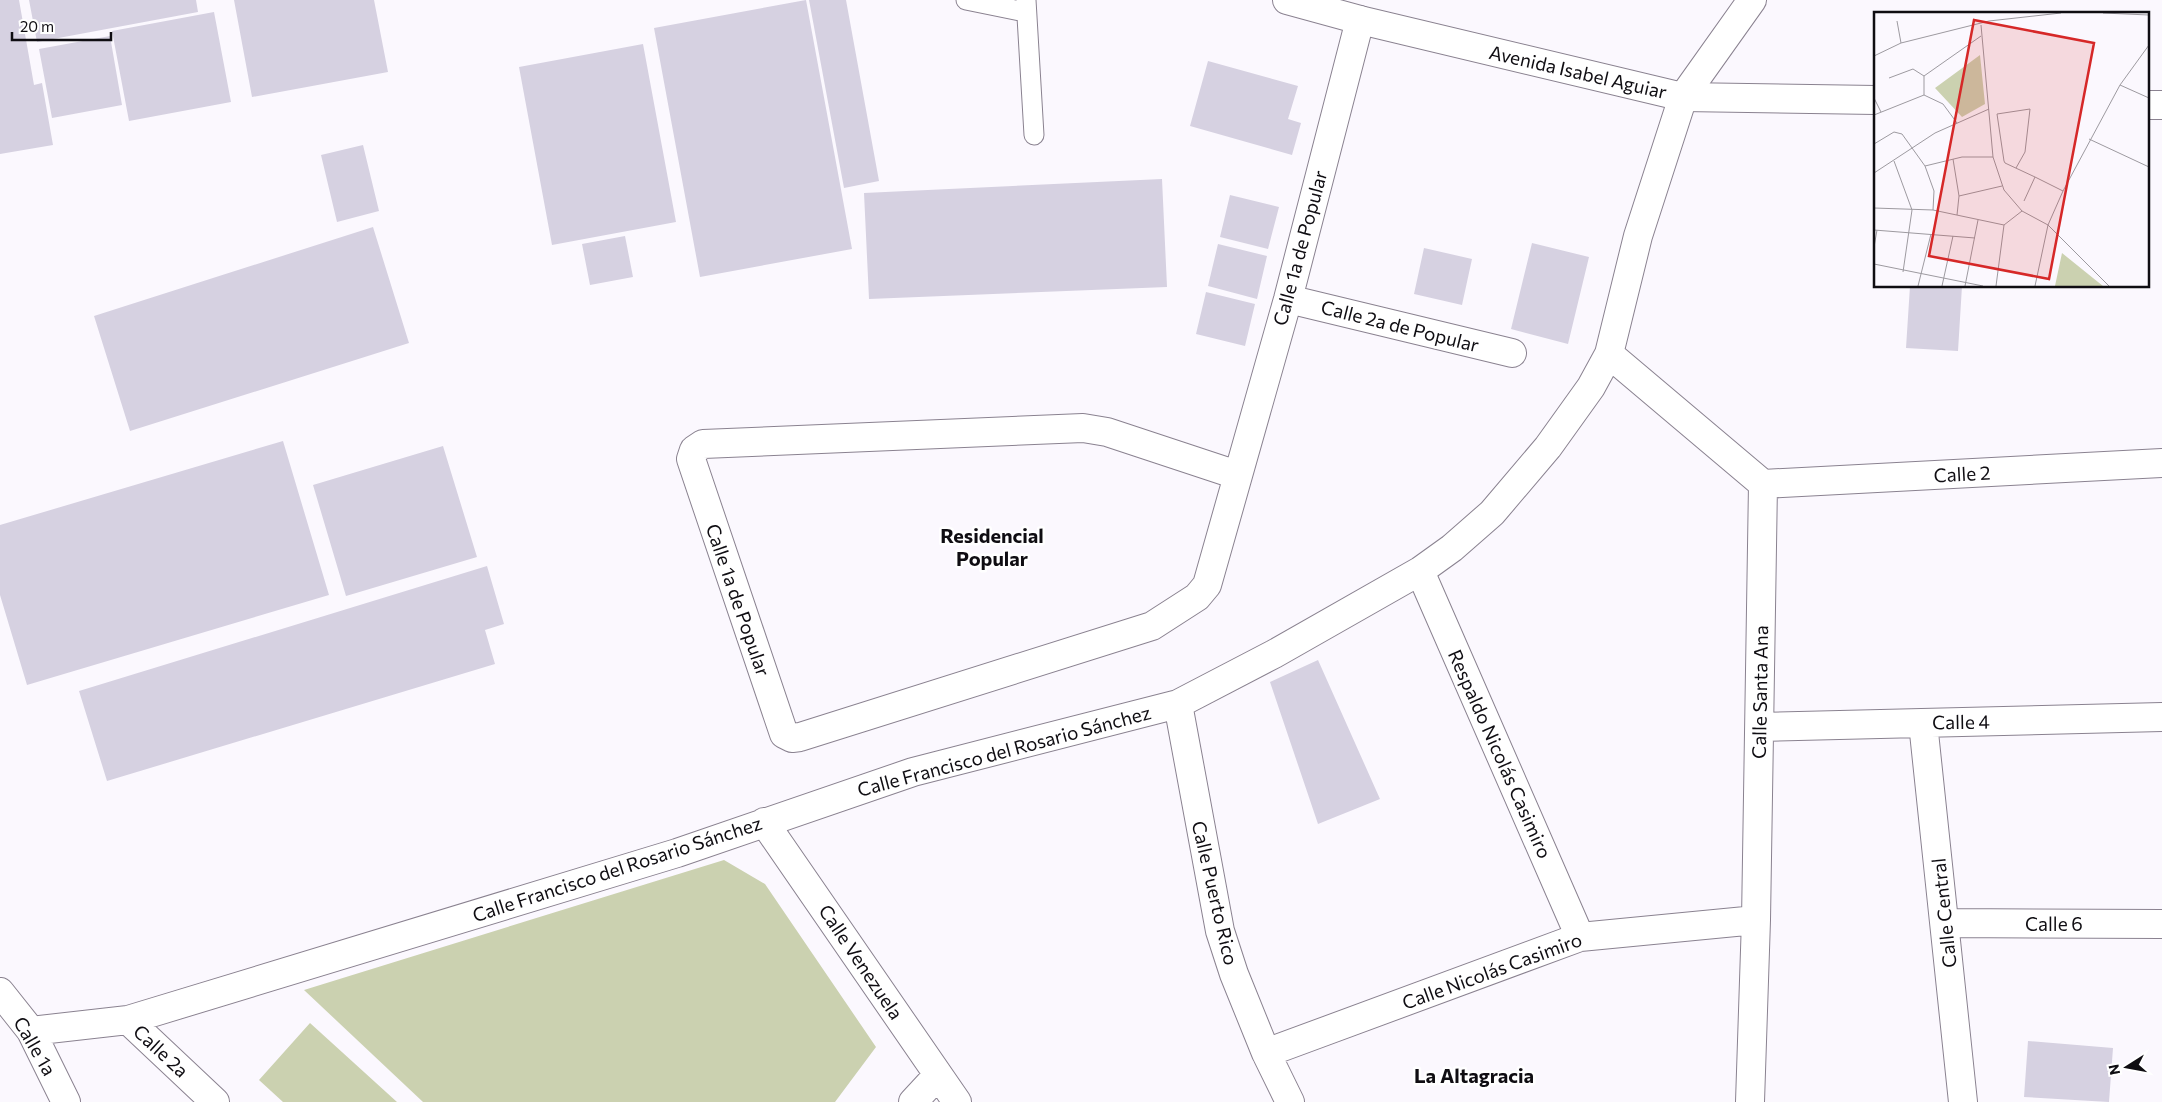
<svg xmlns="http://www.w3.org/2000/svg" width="2162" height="1102" font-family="Commissioner,sans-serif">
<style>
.green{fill:#cbd1b0}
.building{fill:#d6d1e1}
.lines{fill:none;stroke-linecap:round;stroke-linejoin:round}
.service-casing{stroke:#8a8290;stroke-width:21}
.minor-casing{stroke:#8a8290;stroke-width:30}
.secondary-casing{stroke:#8a8290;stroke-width:30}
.service{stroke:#fff;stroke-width:19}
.minor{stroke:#fff;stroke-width:28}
.secondary{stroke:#fff;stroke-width:28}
.labels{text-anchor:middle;stroke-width:5;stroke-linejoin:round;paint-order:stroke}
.street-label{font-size:19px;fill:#0f0d12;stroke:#fff}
.neighbourhood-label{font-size:20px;font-weight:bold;fill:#0f0d12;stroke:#fff}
.inset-road{fill:none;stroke:#9d9aa0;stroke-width:1}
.view{fill:#d62828;fill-opacity:0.15;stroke:#d62828;stroke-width:2.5}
.inset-edge{fill:none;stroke:#0f0d12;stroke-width:2.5}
</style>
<rect width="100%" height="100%" fill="#fbf8fe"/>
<path class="green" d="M 724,860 L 765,884 L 876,1047 L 835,1102 L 423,1102 L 304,990 Z
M 310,1023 L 397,1102 L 283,1102 L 259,1080 Z"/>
<path class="building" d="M 0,0 L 19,0 L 34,85 L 42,83 L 53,145 L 0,154 Z
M 29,0 L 196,0 L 198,12 L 37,42 Z
M 234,0 L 374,0 L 388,72 L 252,97 Z
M 806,0 L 852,249 L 700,277 L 654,28 Z
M 809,0 L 846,0 L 879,181 L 844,188 Z
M 214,12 L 231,102 L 129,121 L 112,31 Z
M 110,36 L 122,105 L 52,118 L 39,49 Z
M 643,44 L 676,222 L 552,245 L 519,67 Z
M 1208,61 L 1298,86 L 1288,119 L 1301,123 L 1292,155 L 1190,126 Z
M 363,145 L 379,211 L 337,222 L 321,155 Z
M 1162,179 L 1167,287 L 869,299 L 864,193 Z
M 1230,195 L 1279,207 L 1268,249 L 1220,237 Z
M 373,227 L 409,343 L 130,431 L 94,316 Z
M 625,236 L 633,277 L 590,285 L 582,244 Z
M 1532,243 L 1589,257 L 1568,344 L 1511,329 Z
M 1218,244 L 1267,256 L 1257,299 L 1208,286 Z
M 1424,248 L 1472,259 L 1462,305 L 1414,294 Z
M 1910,286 L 1962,286 L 1958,351 L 1906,348 Z
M 1206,292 L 1255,304 L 1245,346 L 1196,334 Z
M 283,441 L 329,595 L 27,685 L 0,595 L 0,525 Z
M 443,446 L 477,557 L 346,596 L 313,485 Z
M 487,566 L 504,624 L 485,630 L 495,664 L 107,781 L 79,691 Z
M 1318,660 L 1380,799 L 1318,824 L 1270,682 Z
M 2028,1041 L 2113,1048 L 2109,1102 L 2024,1097 Z"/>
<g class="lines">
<g class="service-casing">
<path id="service" d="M 966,0 L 1025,12
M 1026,0 L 1034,135"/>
</g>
<g class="minor-casing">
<path id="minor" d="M 1288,299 L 1512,353
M 1609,354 L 1763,484
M 1237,475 L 1107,432 L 1083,428 L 703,444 L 694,450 L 691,459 L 784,734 L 792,738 L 800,737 L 1152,626 L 1197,597 L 1207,585 L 1288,299 L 1360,20
M 1763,484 L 2162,463
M 1420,571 L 1580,937
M 1178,704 L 1220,931 L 1234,974 L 1266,1053 L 1290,1102
M 1923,723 L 1963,1102
M 1760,727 L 2162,717
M 764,822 L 957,1102
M 1945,923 L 2162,924
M 0,992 L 31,1031 L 66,1102
M 128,1020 L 215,1102
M 31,1031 L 128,1020 L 677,853 L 913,772 L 1178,704 L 1274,654 L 1420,571 L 1452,548 L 1492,513 L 1548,447 L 1591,387 L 1609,354 L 1638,236 L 1683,97 L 1752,0
M 1266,1053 L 1580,937 L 1756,920
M 913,1102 L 938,1075
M 1750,1102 L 1756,920 L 1763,484"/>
</g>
<g class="secondary-casing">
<path id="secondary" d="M 1287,0 L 1360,20 L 1683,97 L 1876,100
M 2148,105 L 2162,105"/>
</g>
<use href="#service" class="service"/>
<use href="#minor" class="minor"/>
<use href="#secondary" class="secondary"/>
</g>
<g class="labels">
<g class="street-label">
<text transform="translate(1578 72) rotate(13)" y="7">Avenida Isabel Aguiar</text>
<text transform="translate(1300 248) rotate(-75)" y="7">Calle 1a de Popular</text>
<text transform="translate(1400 326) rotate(14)" y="7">Calle 2a de Popular</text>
<text transform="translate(1962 474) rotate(-3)" y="7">Calle 2</text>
<text transform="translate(738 600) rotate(71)" y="7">Calle 1a de Popular</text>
<text transform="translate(1760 692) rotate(-89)" y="7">Calle Santa Ana</text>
<text transform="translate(1961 722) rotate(-1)" y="7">Calle 4</text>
<text transform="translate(1004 751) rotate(-15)" y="7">Calle Francisco del Rosario Sánchez</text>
<text transform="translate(1500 754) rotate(66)" y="7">Respaldo Nicolás Casimiro</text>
<text transform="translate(617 869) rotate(-18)" y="7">Calle Francisco del Rosario Sánchez</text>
<text transform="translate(1215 893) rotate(77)" y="7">Calle Puerto Rico</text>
<text transform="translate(1944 913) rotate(-96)" y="7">Calle Central</text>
<text x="2054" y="931">Calle 6</text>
<text transform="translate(861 962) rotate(56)" y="7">Calle Venezuela</text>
<text transform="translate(1492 971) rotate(-20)" y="7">Calle Nicolás Casimiro</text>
<text transform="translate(35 1046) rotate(60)" y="7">Calle 1a</text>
<text transform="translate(161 1051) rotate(43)" y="7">Calle 2a</text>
</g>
<g class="neighbourhood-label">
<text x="992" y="543">Residencial<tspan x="992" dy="23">Popular</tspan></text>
<text x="1474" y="1083">La Altagracia</text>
</g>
</g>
<g transform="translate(1874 12)">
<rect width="275" height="275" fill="#fbf8fe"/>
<path d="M 106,43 L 111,92 L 88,105 L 61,76 ZM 188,241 L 219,266 L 229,274 L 181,274 Z" fill="#cbd1b0"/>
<path class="inset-road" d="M 229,1 L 275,3M 23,9 L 27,31M 107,13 L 119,145 L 130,178 L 148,199 L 174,213 L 235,274M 0,44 L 27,31 L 115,9 L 187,1M 15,66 L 39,57 L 50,64M 246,73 L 275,86M 50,83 L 50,64 L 107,24M 0,86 L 7,100M 0,103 L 50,83 L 69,92 L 83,111M 215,127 L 275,155M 0,132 L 20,120 L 28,122 L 51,154 L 60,179 L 59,198M 79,147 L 85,184 L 83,203M 20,149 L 38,198 L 29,260M 51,154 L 88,145 L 119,145M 142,156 L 151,140 L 156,97 L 123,102 L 130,149 L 131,151 L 161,165 L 189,179M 0,161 L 61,121 L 115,97M 85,184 L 128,174M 150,189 L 161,165M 0,196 L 59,198 L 130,213M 130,213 L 148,199M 0,218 L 101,226M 0,235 L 3,218M 0,252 L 109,274M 44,274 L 57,222M 68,274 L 79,224M 91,274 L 104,208M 122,274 L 130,213M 161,274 L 174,213 L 189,179 L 246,73 L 275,33"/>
<path class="view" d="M 100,8 L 220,31 L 175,267 L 55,244 Z"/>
<rect width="275" height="275" class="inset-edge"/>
</g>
<g transform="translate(2127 1067) rotate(259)" stroke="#ffffff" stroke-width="4" paint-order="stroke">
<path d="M0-4L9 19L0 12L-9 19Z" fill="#0f0d12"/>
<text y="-8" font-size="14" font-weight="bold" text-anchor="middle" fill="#0f0d12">N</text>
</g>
<path d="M12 32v8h99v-8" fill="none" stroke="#0f0d12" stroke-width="2.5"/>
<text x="20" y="32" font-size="15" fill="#0f0d12" stroke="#ffffff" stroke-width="4" paint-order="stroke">20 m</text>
</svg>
